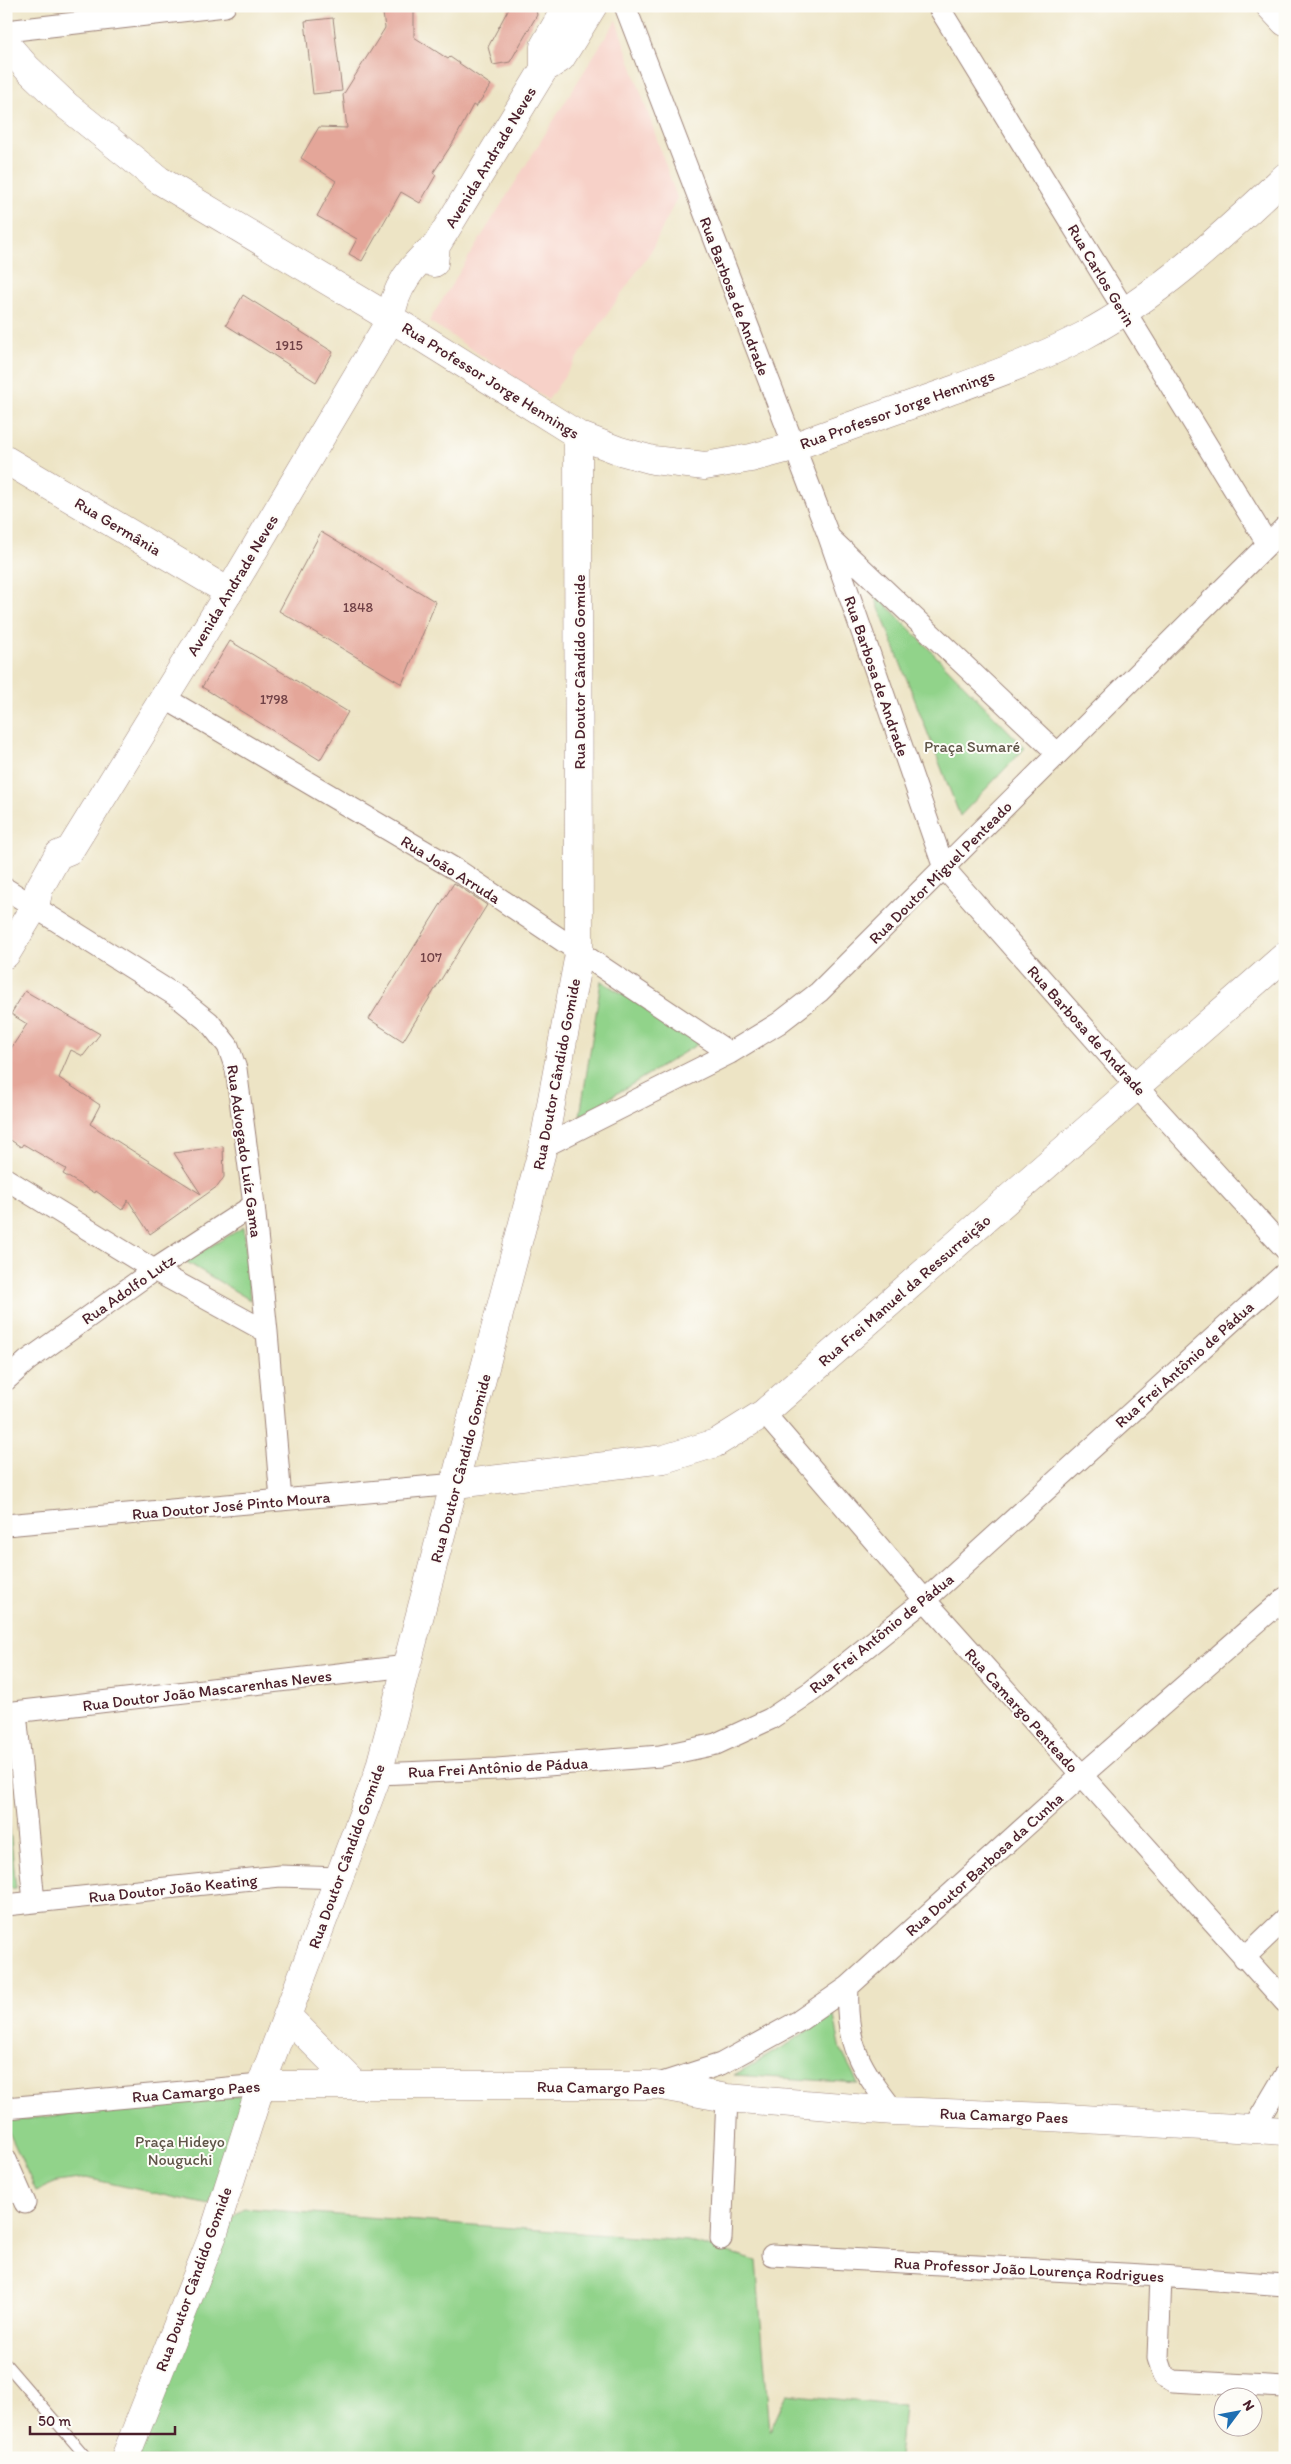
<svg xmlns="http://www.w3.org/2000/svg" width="1291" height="2464" font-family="Itim,sans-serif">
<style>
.built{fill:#f7d1c8}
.green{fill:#91d38a;stroke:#6e795a}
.building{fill:#e4a699}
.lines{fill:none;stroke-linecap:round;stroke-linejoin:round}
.lane-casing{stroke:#9c8278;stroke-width:12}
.street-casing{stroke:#9c8278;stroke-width:23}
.secondary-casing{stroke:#9c8278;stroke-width:29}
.primary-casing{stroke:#9c8278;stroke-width:29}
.lane{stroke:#fff;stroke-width:10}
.street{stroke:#fff;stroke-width:21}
.secondary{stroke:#fff;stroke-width:28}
.primary{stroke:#fff;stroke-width:28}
.labels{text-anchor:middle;stroke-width:4;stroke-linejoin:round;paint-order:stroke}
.number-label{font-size:14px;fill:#704146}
.street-label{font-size:16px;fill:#4a1f2b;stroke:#fdfcf7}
.park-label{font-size:16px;fill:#5f5548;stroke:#fdfcf7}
</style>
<rect width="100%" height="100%" fill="#fdfcf7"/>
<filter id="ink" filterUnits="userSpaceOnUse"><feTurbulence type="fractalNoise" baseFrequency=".02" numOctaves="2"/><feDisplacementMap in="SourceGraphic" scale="10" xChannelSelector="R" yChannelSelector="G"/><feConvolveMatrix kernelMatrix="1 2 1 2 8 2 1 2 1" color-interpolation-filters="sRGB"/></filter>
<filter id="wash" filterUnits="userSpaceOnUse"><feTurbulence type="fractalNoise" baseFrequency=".0096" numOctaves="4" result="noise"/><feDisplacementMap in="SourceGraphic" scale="20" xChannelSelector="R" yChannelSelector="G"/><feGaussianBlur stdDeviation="1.12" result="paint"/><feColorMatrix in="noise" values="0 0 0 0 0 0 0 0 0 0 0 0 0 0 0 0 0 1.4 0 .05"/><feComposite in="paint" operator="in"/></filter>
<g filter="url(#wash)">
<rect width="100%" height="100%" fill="#ede4c5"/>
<path class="built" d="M 616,20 L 677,198 L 651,251 L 548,400 L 429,321 Z"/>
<path class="green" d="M 872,590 L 1025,748 L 960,816 Z
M 601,981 L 701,1042 L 580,1116 Z
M 244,1227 L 250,1300 L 185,1261 Z
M 6,1793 L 16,1888 L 6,1889 Z
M 833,2012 L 841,2050 L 858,2083 L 734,2075 L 790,2043 Z
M 255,2094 L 209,2205 L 86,2178 L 57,2182 L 36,2191 L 6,2126 L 6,2121 Z
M 244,2208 L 688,2241 L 756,2261 L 770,2431 L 787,2394 L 904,2406 L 899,2458 L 132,2458 L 213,2235 Z"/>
<g id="blocks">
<path class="building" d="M 382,6 L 414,6 L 414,37 L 448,59 L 450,57 L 491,85 L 476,107 L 473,105 L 454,141 L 433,173 L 436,175 L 420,203 L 401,192 L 362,261 L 349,254 L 357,239 L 317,216 L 336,181 L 301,158 L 319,127 L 347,128 L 343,95 L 385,28 Z
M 510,6 L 535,6 L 537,15 L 510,62 L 493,65 L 488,47 Z
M 333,18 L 342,91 L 313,94 L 305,21 Z
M 243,295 L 333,352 L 316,382 L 226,325 Z
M 321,532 L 436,602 L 402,684 L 279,611 Z
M 230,641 L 348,712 L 320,760 L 202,687 Z
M 454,883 L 487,905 L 403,1041 L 369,1019 Z
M 25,991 L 100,1034 L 83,1056 L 71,1050 L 59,1078 L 100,1105 L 90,1124 L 201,1194 L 174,1153 L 223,1146 L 224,1177 L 218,1186 L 150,1234 L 128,1200 L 122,1210 L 96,1191 L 95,1193 L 63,1174 L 66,1169 L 23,1144 L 21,1147 L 6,1137 L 6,1056 L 27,1024 L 11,1014 Z"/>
</g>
</g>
<g filter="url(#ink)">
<use href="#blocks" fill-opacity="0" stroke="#9c8278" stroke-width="1"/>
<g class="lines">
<g class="lane-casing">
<path id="lane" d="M 6,2364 L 87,2458"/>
</g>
<g class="street-casing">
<path id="street" d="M 625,6 L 829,537 L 944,868 L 1136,1086 L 1285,1249
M 938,6 L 1267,543
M 6,31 L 225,6
M 831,539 L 1057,753
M 163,697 L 460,872 L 730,1053
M 6,889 L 178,997 L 209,1022 L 228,1046 L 236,1069 L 254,1205 L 267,1332 L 281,1500
M 543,1147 L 730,1053 L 779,1023 L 819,992 L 1285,527
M 6,1179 L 154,1270 L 267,1332
M 6,1380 L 27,1361 L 154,1270 L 254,1205
M 764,1413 L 925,1600 L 1285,2002
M 6,1525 L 456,1484
M 16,1712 L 34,1902
M 6,1713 L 407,1666
M 378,1774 L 497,1769 L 660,1756 L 716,1744 L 770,1719 L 812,1691 L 925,1600 L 1285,1273
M 6,1905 L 280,1876 L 340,1878
M 1244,1958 L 1285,1919
M 848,1987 C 845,2045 860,2067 894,2111
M 656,2085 L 721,2064 L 799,2021 L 848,1987 L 1081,1776 L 1285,1598
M 6,2108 L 261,2085
M 1253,2129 L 1285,2075
M 6,2160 L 25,2203
M 721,2239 L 727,2098
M 772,2255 L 1161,2276 L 1285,2285
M 1161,2276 L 1158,2358 L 1164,2376 L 1173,2381 L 1285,2387"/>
</g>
<g class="secondary-casing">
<path id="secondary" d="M 1270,6 L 1285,22
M 6,44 L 27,68 L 67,106 L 159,180 L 405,327 L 578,435 L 620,451 L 653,460 L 705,466 L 751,458 L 793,447 C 841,429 890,412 939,395 C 988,377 1037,360 1083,336 C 1159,296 1223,235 1285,177
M 6,460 L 229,592
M 456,1484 L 664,1459 L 716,1443 L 764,1413 L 1285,956
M 287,2016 L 356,2085
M 261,2085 L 655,2085 L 727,2098 L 894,2111 L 1049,2117 L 1285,2131
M 125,2458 L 213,2235 L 261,2085 L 378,1774 L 543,1147 L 579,954 L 578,435"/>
</g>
<g class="primary-casing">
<path id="primary" d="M 544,69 L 544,46 L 567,6
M 434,263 L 436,246 L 544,69 L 561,58 L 593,6
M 6,954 L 35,906 L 39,889 L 58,855 L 70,850 L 229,592 L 391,319 C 393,290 413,263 436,246"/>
</g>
<use href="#lane" class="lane"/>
<use href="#street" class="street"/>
<use href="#secondary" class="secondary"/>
<use href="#primary" class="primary"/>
</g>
</g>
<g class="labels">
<g class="number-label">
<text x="289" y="350">1915</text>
<text x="358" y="612">1848</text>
<text x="274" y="704">1798</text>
<text x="431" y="962">107</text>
</g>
<g class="street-label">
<text transform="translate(490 157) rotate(-59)" y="6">Avenida Andrade Neves</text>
<text transform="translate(1102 275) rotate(59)" y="6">Rua Carlos Gerin</text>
<text transform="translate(735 296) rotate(69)" y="6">Rua Barbosa de Andrade</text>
<text transform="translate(491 380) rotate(32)" y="6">Rua Professor Jorge Hennings</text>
<text transform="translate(897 409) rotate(-20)" y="6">Rua Professor Jorge Hennings</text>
<text transform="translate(118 526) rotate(31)" y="6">Rua Germânia</text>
<text transform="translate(232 585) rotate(-59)" y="6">Avenida Andrade Neves</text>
<text transform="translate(579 672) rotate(-90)" y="6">Rua Doutor Cândido Gomide</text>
<text transform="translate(877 676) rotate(71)" y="6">Rua Barbosa de Andrade</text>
<text transform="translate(451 869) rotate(32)" y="6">Rua João Arruda</text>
<text transform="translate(940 872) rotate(-45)" y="6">Rua Doutor Miguel Penteado</text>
<text transform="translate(1087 1030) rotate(48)" y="6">Rua Barbosa de Andrade</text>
<text transform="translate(556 1074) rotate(-79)" y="6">Rua Doutor Cândido Gomide</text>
<text transform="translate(245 1151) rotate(82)" y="6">Rua Advogado Luíz Gama</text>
<text transform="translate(128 1289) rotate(-35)" y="6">Rua Adolfo Lutz</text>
<text transform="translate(904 1290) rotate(-41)" y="6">Rua Frei Manuel da Ressurreição</text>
<text transform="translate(1184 1364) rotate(-42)" y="6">Rua Frei Antônio de Pádua</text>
<text transform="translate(460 1468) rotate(-75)" y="6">Rua Doutor Cândido Gomide</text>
<text transform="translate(231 1505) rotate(-5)" y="6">Rua Doutor José Pinto Moura</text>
<text transform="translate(881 1633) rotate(-39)" y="6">Rua Frei Antônio de Pádua</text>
<text transform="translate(207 1690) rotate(-7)" y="6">Rua Doutor João Mascarenhas Neves</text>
<text transform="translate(1022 1710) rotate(48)" y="6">Rua Camargo Penteado</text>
<text transform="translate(498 1767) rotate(-3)" y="6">Rua Frei Antônio de Pádua</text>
<text transform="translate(346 1856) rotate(-70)" y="6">Rua Doutor Cândido Gomide</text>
<text transform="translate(984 1864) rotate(-42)" y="6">Rua Doutor Barbosa da Cunha</text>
<text transform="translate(173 1888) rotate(-6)" y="6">Rua Doutor João Keating</text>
<text transform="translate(601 2087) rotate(1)" y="6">Rua Camargo Paes</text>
<text transform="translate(196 2091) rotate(-5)" y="6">Rua Camargo Paes</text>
<text transform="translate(1004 2115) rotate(2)" y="6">Rua Camargo Paes</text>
<text transform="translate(1029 2269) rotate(3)" y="6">Rua Professor João Lourença Rodrigues</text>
<text transform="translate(193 2279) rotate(-70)" y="6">Rua Doutor Cândido Gomide</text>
</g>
<g class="park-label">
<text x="972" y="752">Praça Sumaré</text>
<text x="180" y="2147">Praça Hideyo<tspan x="180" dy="18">Nouguchi</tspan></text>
</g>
</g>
<rect width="1291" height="2464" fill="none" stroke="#fdfcf7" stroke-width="25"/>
<g transform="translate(1238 2412) rotate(58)"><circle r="24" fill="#fdfcf7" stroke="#b5a4a5"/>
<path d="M0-4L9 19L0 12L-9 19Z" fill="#1f6fb2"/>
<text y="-8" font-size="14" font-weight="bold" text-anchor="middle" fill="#4a1f2b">N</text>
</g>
<path d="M30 2426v8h145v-8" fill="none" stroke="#4a1f2b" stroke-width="2.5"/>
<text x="38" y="2426" font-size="15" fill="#4a1f2b" stroke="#fdfcf7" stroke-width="4" paint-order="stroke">50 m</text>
</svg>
